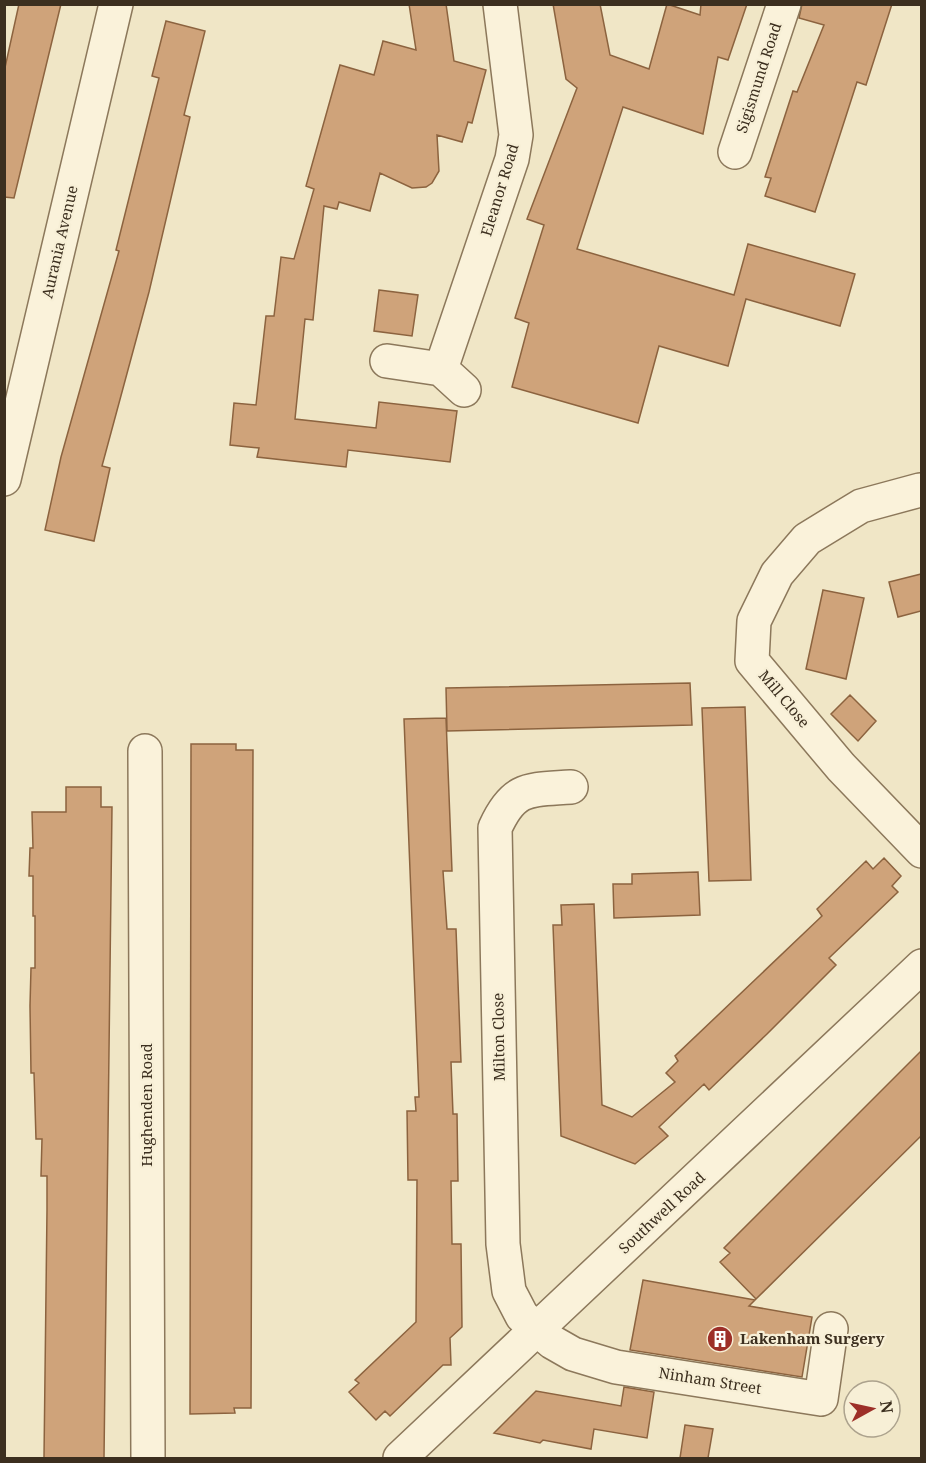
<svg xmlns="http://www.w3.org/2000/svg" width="926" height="1463" font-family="'Noto Serif',serif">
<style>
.building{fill:#cfa37a;stroke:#8c633f;stroke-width:1.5}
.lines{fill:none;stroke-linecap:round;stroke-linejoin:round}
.minor-casing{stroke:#8c785b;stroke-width:36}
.minor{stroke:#faf2da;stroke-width:33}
.labels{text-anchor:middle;stroke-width:4.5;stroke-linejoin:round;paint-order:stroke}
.street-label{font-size:15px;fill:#3c2f1f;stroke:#f7efd6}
.poi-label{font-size:15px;font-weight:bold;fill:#3c2f1f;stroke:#f7efd6;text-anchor:start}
</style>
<rect width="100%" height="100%" fill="#f0e6c6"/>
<path class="building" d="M 19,4 L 61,4 L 14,198 L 4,197 L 4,72 Z
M 409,4 L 446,4 L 454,61 L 486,70 L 472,123 L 468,122 L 462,142 L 437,135 L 439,171 L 432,183 L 426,187 L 412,188 L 380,173 L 370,211 L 339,202 L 337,209 L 324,206 L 313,320 L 305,319 L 295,419 L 376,428 L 379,402 L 457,411 L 450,462 L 348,450 L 346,467 L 257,457 L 259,448 L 230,445 L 234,403 L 256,405 L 266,316 L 274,316 L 281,257 L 294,259 L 314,189 L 306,186 L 340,65 L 374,75 L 383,41 L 416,50 Z
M 553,4 L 600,4 L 610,55 L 649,69 L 667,4 L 700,15 L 701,4 L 747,4 L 728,60 L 718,57 L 703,134 L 623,107 L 577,249 L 734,295 L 748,244 L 855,274 L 840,326 L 746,299 L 728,366 L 659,346 L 638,423 L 512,387 L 529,323 L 515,318 L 544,225 L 527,219 L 577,88 L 566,79 Z
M 802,4 L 892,4 L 866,85 L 857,82 L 815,212 L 765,196 L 771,178 L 765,177 L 793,91 L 797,92 L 824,25 L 799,18 Z
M 166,21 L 205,31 L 184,115 L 190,117 L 149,292 L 102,466 L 110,468 L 94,541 L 45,530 L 61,457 L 119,251 L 116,250 L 159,78 L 152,76 Z
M 379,290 L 418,295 L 412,336 L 374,331 Z
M 921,574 L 921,611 L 898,617 L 889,582 Z
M 823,590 L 864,598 L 846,679 L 806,669 Z
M 690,683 L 692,725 L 447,731 L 446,688 Z
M 850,695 L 876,721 L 858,741 L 831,714 Z
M 745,707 L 751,880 L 709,881 L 702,708 Z
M 446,718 L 452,871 L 443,871 L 447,929 L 456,929 L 461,1062 L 451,1062 L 453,1114 L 457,1114 L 458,1181 L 451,1181 L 452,1244 L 461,1244 L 462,1327 L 450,1338 L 451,1365 L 443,1365 L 390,1416 L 385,1411 L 376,1420 L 349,1392 L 359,1383 L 355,1380 L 416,1322 L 417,1180 L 408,1180 L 407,1111 L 416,1111 L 415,1097 L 419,1097 L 404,719 Z
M 191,744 L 236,744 L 236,750 L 253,750 L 251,1408 L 234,1408 L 235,1413 L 190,1414 Z
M 66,787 L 101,787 L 101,807 L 112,807 L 104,1458 L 44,1458 L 47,1210 L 47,1176 L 41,1176 L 42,1139 L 36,1139 L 34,1073 L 31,1073 L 30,1006 L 31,968 L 35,968 L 35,916 L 33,916 L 33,876 L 29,876 L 30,848 L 33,848 L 32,812 L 66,812 Z
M 884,858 L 901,876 L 892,886 L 898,892 L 829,958 L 836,965 L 767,1034 L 709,1090 L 704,1084 L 659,1127 L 668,1136 L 635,1164 L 561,1136 L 553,925 L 562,925 L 561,905 L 594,904 L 602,1105 L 632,1117 L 675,1082 L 666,1073 L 678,1061 L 675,1056 L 822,916 L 817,909 L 866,861 L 873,869 Z
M 698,872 L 700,915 L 614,918 L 613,884 L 632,884 L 632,874 Z
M 921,1051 L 921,1136 L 756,1299 L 720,1262 L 730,1253 L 724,1248 Z
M 643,1280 L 755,1300 L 749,1306 L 812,1317 L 802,1377 L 630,1350 Z
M 624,1387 L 654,1392 L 647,1438 L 594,1429 L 591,1449 L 543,1440 L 540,1443 L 494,1433 L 536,1391 L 621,1406 Z
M 685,1425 L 713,1429 L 708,1458 L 680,1458 Z"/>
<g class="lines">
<g class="minor-casing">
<path id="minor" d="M 735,152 L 784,4
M 387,361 L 441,369 L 512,159 L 516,135 L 500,4
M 441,369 L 464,390
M 4,479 L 116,4
M 920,490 L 861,506 L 807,539 L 777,574 L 754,621 L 752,661 L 841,767 L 922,851
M 145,751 L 148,1458
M 571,787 C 529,790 514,786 495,828 L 503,1244 L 509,1291 L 522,1316 L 552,1342 L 573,1354 L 616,1367 L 821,1399 L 831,1329
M 400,1458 L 922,966"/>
</g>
<use href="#minor" class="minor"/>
</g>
<defs>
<g id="building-disc" transform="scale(1.35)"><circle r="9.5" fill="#9d2f28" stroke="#f7efd6"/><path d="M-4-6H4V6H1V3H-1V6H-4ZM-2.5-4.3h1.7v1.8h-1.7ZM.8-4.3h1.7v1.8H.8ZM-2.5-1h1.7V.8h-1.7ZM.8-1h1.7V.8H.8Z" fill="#fff"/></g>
</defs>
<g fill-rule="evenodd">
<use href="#building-disc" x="720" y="1339"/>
</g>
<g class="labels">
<g class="street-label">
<text transform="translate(759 78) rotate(-72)" y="5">Sigismund Road</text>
<text transform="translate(500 190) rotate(-73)" y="5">Eleanor Road</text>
<text transform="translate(60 242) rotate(-77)" y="5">Aurania Avenue</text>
<text transform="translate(784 699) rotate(50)" y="5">Mill Close</text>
<text transform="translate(499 1037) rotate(-91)" y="5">Milton Close</text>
<text transform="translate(147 1105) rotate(-90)" y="5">Hughenden Road</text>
<text transform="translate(662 1213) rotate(-43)" y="5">Southwell Road</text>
<text transform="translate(710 1381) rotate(9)" y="5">Ninham Street</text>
</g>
<g class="poi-label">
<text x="740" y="1344">Lakenham Surgery</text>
</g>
</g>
<rect width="926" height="1463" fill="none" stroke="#3c2f1f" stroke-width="12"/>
<g transform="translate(872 1409) rotate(82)"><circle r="28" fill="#f7efd6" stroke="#aca28d" stroke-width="1.5"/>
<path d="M0-4.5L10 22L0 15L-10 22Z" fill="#9d2f28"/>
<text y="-9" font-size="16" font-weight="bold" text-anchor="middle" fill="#3c2f1f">N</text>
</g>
</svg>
